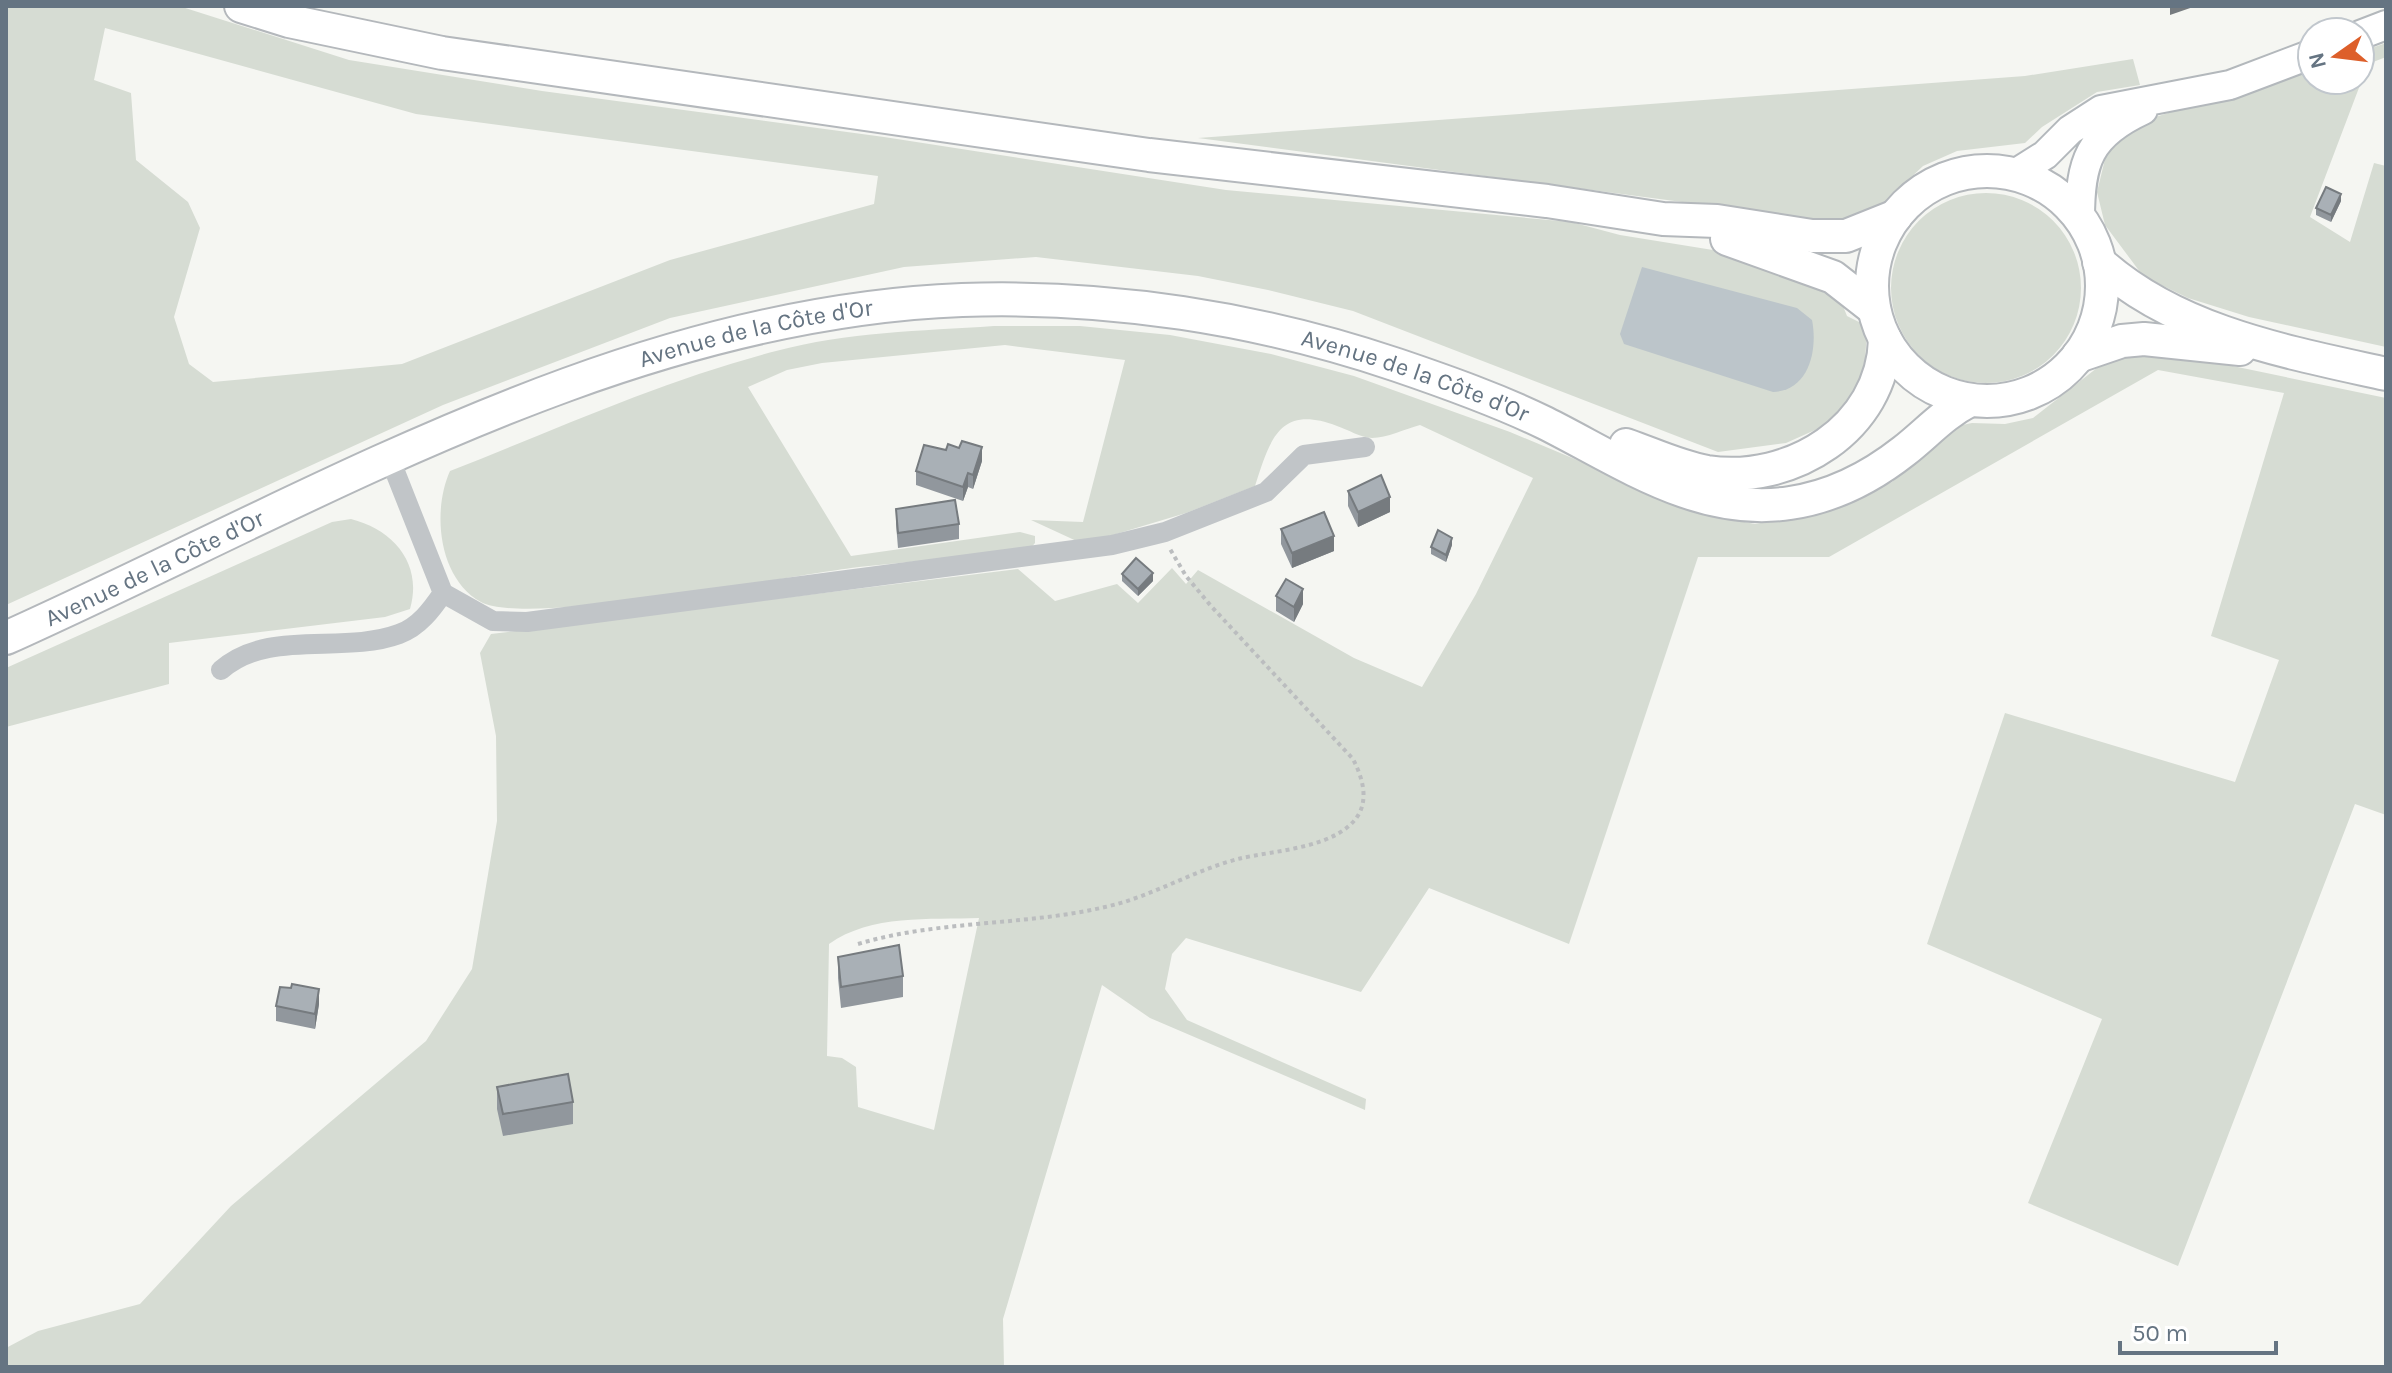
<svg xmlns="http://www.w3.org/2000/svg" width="2392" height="1373" font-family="Karla,sans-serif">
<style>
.green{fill:#d6dcd3;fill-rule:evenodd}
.water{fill:#bcc5ca}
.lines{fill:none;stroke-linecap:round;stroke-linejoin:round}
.secondary-casing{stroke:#b3b8bc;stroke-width:32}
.primary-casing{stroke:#b4b8bc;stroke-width:36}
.path{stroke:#bbbdbf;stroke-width:4;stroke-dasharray:4 4;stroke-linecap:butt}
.street{stroke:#c1c5c8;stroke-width:20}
.secondary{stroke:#fff;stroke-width:28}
.primary{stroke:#fff;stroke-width:32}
.wall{fill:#91979d}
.shaded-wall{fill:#767b7f}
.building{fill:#a9b0b6;stroke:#767b7f;stroke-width:2}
.labels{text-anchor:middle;stroke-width:8;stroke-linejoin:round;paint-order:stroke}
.street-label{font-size:24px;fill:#657482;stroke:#fff}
</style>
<rect width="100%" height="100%" fill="#f5f6f2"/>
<path class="green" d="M 6,6 L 179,6 L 349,60 L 542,91 L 884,137 L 1226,190 L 1571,222 L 1620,235 L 1719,251 L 1797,279 L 1841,301 L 1847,316 L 1867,326 L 1865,365 L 1848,407 L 1824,426 L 1786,443 L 1718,452 L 1353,311 L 1268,290 L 1198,276 L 1036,257 L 904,267 L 670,318 L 443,405 L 6,605 ZM 105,28 L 416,114 L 878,176 L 874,204 L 670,260 L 402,364 L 213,382 L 189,364 L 174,317 L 200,228 L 188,202 L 136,160 L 131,93 L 94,80 Z
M 2386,43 L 2386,57 L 2368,64 L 2310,217 L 2350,242 L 2374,163 L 2386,166 L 2386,347 L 2249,317 L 2188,298 L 2143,276 L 2105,225 L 2097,192 L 2107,151 L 2149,119 L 2312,68 L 2312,80 L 2360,80 L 2360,52 Z
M 2133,59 L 2140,85 L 2097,92 L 2042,127 L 2025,143 L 1957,151 L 1923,166 L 1885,202 L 1855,216 L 1822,222 L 1774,220 L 1697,204 L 1198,138 L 2025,76 Z
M1891 288a95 95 0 1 1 190 0a95 95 0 1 1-190 0Z
M 994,326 L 1080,326 L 1170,335 L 1271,354 L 1354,376 L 1510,432 L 1708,515 L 1755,524 L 1802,516 L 1857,498 L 1892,482 L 1953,427 L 1972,423 L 2005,424 L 2033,418 L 2102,364 L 2139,352 L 2175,354 L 2386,398 L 2386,815 L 2355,804 L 2178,1266 L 2028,1203 L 2102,1019 L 1927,944 L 2005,713 L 2235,782 L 2279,660 L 2211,636 L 2284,393 L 2158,370 L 1829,557 L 1698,557 L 1569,944 L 1429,888 L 1361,992 L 1186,938 L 1172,954 L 1165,989 L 1187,1020 L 1366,1099 L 1365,1110 L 1150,1018 L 1102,985 L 1003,1319 L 1004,1367 L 6,1367 L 6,1348 L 38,1331 L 140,1304 L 231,1206 L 426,1041 L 472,969 L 497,821 L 496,736 L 480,653 L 491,634 L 1018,569 L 1055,601 L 1117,584 L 1138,603 L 1172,568 L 1186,584 L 1198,570 L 1354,658 L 1422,687 L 1476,594 L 1533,478 L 1420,425 C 1405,429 1387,438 1372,438 C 1361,438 1347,429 1337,426 C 1279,404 1270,440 1255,486 L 1186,513 L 1083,544 L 1031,520 L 1083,522 L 1125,360 L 1005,345 L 822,363 L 787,370 L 748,387 L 851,556 L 1020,532 L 1035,536 L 1035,543 L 1029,550 C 972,556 916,561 859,567 C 792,575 526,627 481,602 C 438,578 432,511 450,471 C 557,429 664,380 776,351 C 847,332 921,331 994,326 ZM 979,918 L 934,1130 L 858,1107 L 856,1067 L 842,1058 L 827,1056 L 829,944 C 871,914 930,920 979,918 Z
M 351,519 C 394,530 423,564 410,609 L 385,617 L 169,643 L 169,684 L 6,727 L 6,668 L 332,522 Z"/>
<path class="water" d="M 1642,267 L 1797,308 L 1812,320 C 1818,350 1809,391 1773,392 L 1624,344 L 1620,334 Z"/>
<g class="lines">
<g class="secondary-casing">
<path id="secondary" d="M 2360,35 L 2386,25
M 2013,175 L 2045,155 L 2070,130 L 2101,110 L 2230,85 L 2312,54
M 2080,219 C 2080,161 2089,135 2143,110"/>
</g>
<g class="primary-casing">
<g id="primary">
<path d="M 241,6 L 289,21 L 442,53 L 1149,155 L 1547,201 L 1663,219 L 1717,221 L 1812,236 L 1846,236 L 1896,216"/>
<circle cx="1987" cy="286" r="115"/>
<path d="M 1727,239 L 1833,277 L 1874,309"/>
<path d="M 2099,262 C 2176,332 2287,352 2386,374"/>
<path d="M 2078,356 L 2122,341 L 2144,339 L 2240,349"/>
<path d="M 1626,445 C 1652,454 1679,467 1707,472 C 1791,485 1883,428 1885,339"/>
<path id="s1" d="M 6,638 C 311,501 620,313 962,300 C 1109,295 1258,318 1397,365 C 1447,382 1498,400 1545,423 C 1621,461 1699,517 1790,503 C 1831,497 1871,477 1904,451 C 1927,433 1943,414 1970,400"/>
</g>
</g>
<path class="path" d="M 858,944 C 938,920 1024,926 1105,907 C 1151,897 1192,871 1238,859 C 1273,850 1341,849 1360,812 C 1368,794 1361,775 1353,759 L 1211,606 L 1186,576 L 1170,549"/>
<path class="street" d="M 390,459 L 443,593
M 221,670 C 269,628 342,655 399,634 C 419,627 432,609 443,593 L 493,621 L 527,622 L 1112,545 L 1165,532 L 1266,492 L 1304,455 L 1365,447"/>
<use href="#secondary" class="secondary"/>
<use href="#primary" class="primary"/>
</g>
<path class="wall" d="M 2341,201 L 2331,222 L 2316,215 L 2316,208 Z
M 982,461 L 973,489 L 968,487 L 963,501 L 916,485 L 916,471 Z
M 1348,491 L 1390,512 L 1358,527 L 1348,506 Z
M 896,509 L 959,524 L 959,539 L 898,548 L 896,524 Z
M 1281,529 L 1334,551 L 1292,568 L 1281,544 Z
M 1452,545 L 1446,562 L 1431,554 L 1431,547 Z
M 1122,574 L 1153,581 L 1138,596 L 1122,581 Z
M 1276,596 L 1303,604 L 1294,622 L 1276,611 Z
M 838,957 L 903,976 L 903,997 L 841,1008 L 838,978 Z
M 319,1004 L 315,1029 L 276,1021 L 276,1006 Z
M 497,1087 L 573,1102 L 573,1124 L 503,1136 L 497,1109 Z"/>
<path class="shaded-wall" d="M 2170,6 L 2196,6 L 2170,15 Z
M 2341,194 L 2341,201 L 2331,222 L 2331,215 Z
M 982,447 L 982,461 L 973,489 L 973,475 Z
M 968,473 L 968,487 L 963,501 L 963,487 Z
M 1390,497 L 1390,512 L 1358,527 L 1358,512 Z
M 1334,536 L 1334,551 L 1292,568 L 1292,553 Z
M 1452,538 L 1452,545 L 1446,562 L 1446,555 Z
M 1153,573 L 1153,581 L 1138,596 L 1138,589 Z
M 1303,589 L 1303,604 L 1294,622 L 1294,607 Z
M 319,989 L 319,1004 L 315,1029 L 315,1014 Z"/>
<path class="building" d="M 2326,187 L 2341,194 L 2331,215 L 2316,208 Z
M 962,441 L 982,447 L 973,475 L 968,473 L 963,487 L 916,471 L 924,445 L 946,450 L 948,444 L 959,448 Z
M 1381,475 L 1390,497 L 1358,512 L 1348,491 Z
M 955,500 L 959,524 L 898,533 L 896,509 Z
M 1324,512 L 1334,536 L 1292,553 L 1281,529 Z
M 1438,530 L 1452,538 L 1446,555 L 1431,547 Z
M 1136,558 L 1153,573 L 1138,589 L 1122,574 Z
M 1286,579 L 1303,589 L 1294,607 L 1276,596 Z
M 899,945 L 903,976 L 841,987 L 838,957 Z
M 292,984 L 319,989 L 315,1014 L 276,1006 L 280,987 L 291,988 Z
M 568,1074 L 573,1102 L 503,1114 L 497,1087 Z"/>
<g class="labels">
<g class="street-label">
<text dy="8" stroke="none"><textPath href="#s1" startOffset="812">Avenue de la Côte d'Or</textPath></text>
<text dy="8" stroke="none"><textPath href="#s1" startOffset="1484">Avenue de la Côte d'Or</textPath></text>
<text dy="8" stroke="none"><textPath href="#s1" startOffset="164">Avenue de la Côte d'Or</textPath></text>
</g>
</g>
<rect width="2392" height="1373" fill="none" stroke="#657482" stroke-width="16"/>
<g transform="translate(2336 56) rotate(256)"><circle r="38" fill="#ffffff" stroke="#c1c7cd" stroke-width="2"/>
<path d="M0-6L14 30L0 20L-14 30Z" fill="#dd5f2a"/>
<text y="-12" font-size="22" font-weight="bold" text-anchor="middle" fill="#657482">N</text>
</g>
<path d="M2120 1341v12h156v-12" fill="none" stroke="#657482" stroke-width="4"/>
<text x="2132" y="1341" font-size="24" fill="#657482" stroke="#ffffff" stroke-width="6" paint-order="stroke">50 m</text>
</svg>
